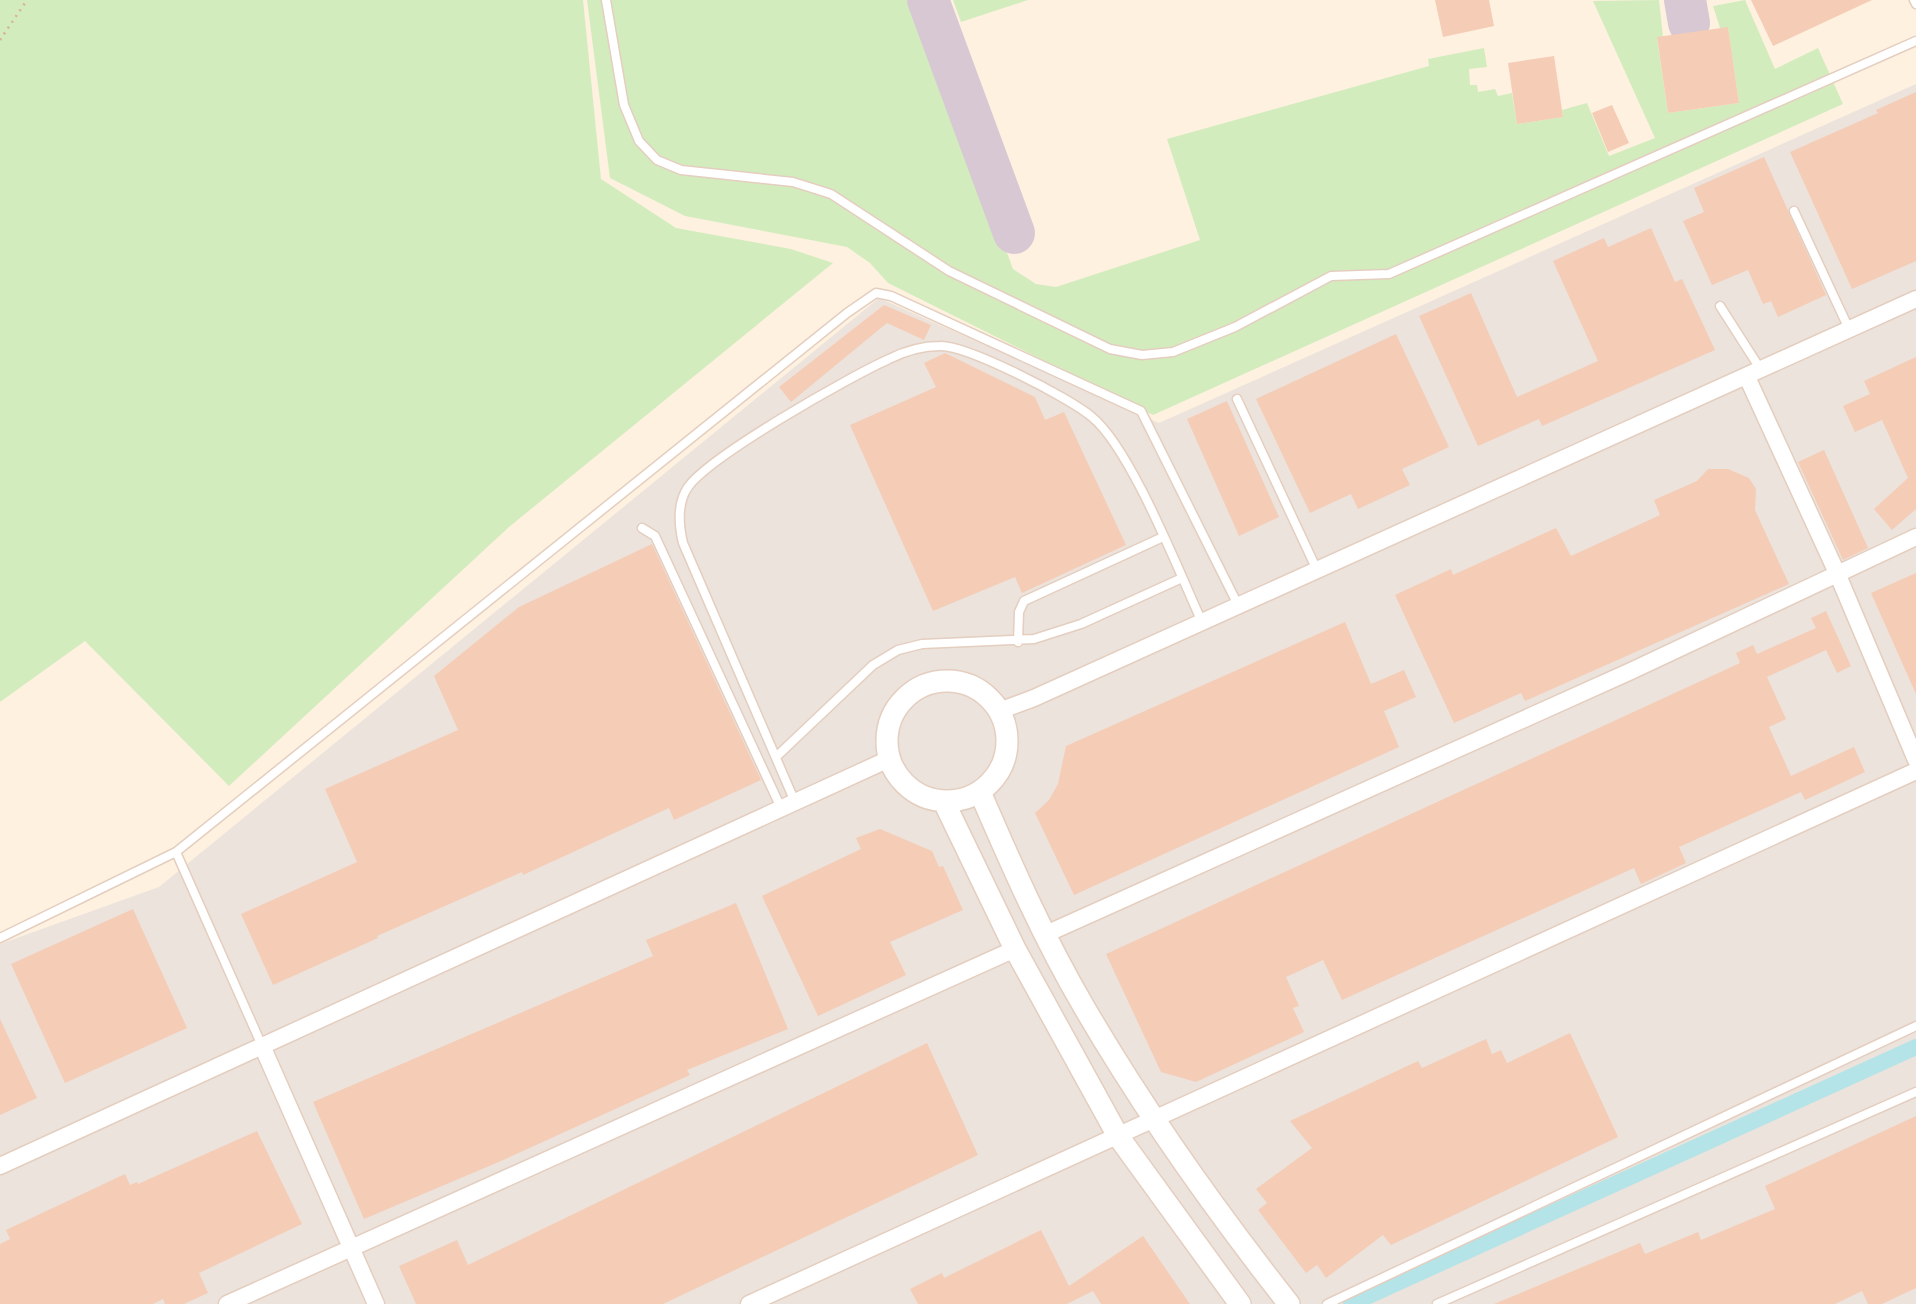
<svg xmlns="http://www.w3.org/2000/svg" width="1916" height="1304" font-family="Lato,sans-serif">
<style>
.industrial{fill:#ece3dc}
.green{fill:#d3ecbe}
.lines{fill:none;stroke-linecap:round;stroke-linejoin:round}
.canal{stroke:#b4e3e8;stroke-width:16}
.taxiway{stroke:#d8c8d4;stroke-width:42}
.building{fill:#f5ccb6}
.service-casing{stroke:#e4cebf;stroke-width:11}
.minor-casing{stroke:#e4cebf;stroke-width:19}
.tertiary-casing{stroke:#e4cebf;stroke-width:24}
.path{stroke:#dab099;stroke-width:2.5;stroke-dasharray:2 5;stroke-linecap:butt}
.service{stroke:#fff;stroke-width:8}
.minor{stroke:#fff;stroke-width:16}
.tertiary{stroke:#fff;stroke-width:21}
</style>
<rect width="100%" height="100%" fill="#fef1e0"/>
<path class="industrial" d="M 1916,84 L 1916,1304 L 0,1304 L 0,944 L 159,887 L 879,298 L 1159,423 Z"/>
<path class="green" d="M 0,0 L 583,0 L 601,179 L 676,228 L 791,249 L 833,263 L 509,527 L 229,786 L 85,641 L 0,702 Z
M 587,0 L 914,0 L 1013,269 L 1036,284 L 1056,287 L 1200,240 L 1167,139 L 1429,66 L 1428,59 L 1484,48 L 1487,67 L 1469,69 L 1470,85 L 1477,85 L 1478,92 L 1495,89 L 1498,96 L 1512,93 L 1517,124 L 1563,117 L 1562,110 L 1587,103 L 1609,156 L 1655,138 L 1593,1 L 1659,0 L 1663,37 L 1657,38 L 1668,113 L 1739,103 L 1728,28 L 1720,28 L 1713,6 L 1745,0 L 1775,69 L 1818,48 L 1843,104 L 1153,415 L 888,283 L 870,263 L 847,247 L 685,216 L 610,178 Z
M 953,0 L 1028,0 L 961,22 Z"/>
<g class="lines">
<path class="canal" d="M 1351,1304 L 1916,1047"/>
<path class="taxiway" d="M 928,0 L 1014,233
M 1685,0 L 1689,23"/>
</g>
<path class="building" d="M 1435,0 L 1489,0 L 1494,26 L 1443,37 Z
M 1751,0 L 1872,0 L 1773,46 Z
M 1728,27 L 1739,103 L 1668,113 L 1657,37 Z
M 1554,56 L 1563,117 L 1517,124 L 1508,63 Z
M 1916,92 L 1916,261 L 1852,289 L 1790,152 L 1878,113 L 1876,110 Z
M 1612,105 L 1629,143 L 1608,152 L 1592,113 Z
M 1764,157 L 1826,295 L 1778,317 L 1771,301 L 1763,304 L 1748,270 L 1712,285 L 1683,221 L 1704,212 L 1694,188 Z
M 1651,228 L 1675,282 L 1682,279 L 1715,350 L 1542,426 L 1539,419 L 1478,446 L 1419,316 L 1471,293 L 1517,397 L 1598,361 L 1553,261 L 1604,238 L 1608,247 Z
M 884,305 L 931,325 L 924,340 L 887,323 L 791,402 L 779,387 Z
M 1396,334 L 1449,447 L 1402,469 L 1410,485 L 1358,509 L 1351,494 L 1310,513 L 1256,399 Z
M 945,353 L 1035,397 L 1045,420 L 1064,412 L 1126,545 L 1022,593 L 1015,577 L 933,611 L 850,425 L 936,387 L 924,363 Z
M 1916,357 L 1916,509 L 1892,530 L 1874,509 L 1908,478 L 1882,420 L 1855,432 L 1843,406 L 1870,394 L 1864,381 Z
M 1227,401 L 1279,517 L 1239,536 L 1187,419 Z
M 1824,450 L 1868,548 L 1843,560 L 1798,462 Z
M 1708,469 L 1728,469 L 1749,478 L 1756,489 L 1755,510 L 1789,584 L 1525,701 L 1521,693 L 1454,723 L 1395,595 L 1451,569 L 1453,575 L 1556,528 L 1571,556 L 1660,515 L 1654,500 L 1697,481 Z
M 652,544 L 761,780 L 674,820 L 669,808 L 523,875 L 522,872 L 377,936 L 378,938 L 273,985 L 241,914 L 357,862 L 325,789 L 458,730 L 434,676 L 519,607 Z
M 1916,573 L 1916,694 L 1871,593 Z
M 1826,611 L 1851,666 L 1837,673 L 1826,650 L 1767,677 L 1786,719 L 1769,727 L 1791,776 L 1854,747 L 1865,772 L 1805,800 L 1801,792 L 1679,847 L 1686,863 L 1641,884 L 1634,868 L 1342,1000 L 1323,960 L 1286,977 L 1299,1006 L 1293,1008 L 1304,1032 L 1196,1082 L 1161,1072 L 1106,954 L 1740,663 L 1736,653 L 1753,645 L 1757,654 L 1816,628 L 1811,618 Z
M 1345,622 L 1371,684 L 1404,670 L 1416,697 L 1384,711 L 1399,747 L 1074,895 L 1035,813 L 1049,800 L 1058,784 L 1066,746 Z
M 880,829 L 932,851 L 939,867 L 943,866 L 963,910 L 890,942 L 906,975 L 818,1016 L 762,896 L 861,849 L 856,838 Z
M 736,903 L 788,1029 L 687,1070 L 690,1075 L 501,1161 L 364,1219 L 313,1102 L 653,956 L 646,940 Z
M 133,909 L 187,1028 L 65,1083 L 11,964 Z
M 0,1019 L 37,1098 L 0,1115 Z
M 1570,1033 L 1618,1137 L 1391,1245 L 1383,1235 L 1326,1278 L 1317,1265 L 1306,1273 L 1258,1210 L 1267,1203 L 1256,1189 L 1312,1148 L 1290,1121 L 1418,1061 L 1422,1068 L 1486,1039 L 1492,1054 L 1501,1050 L 1507,1063 Z
M 927,1043 L 978,1155 L 663,1304 L 416,1304 L 399,1266 L 457,1240 L 468,1265 Z
M 1916,1116 L 1916,1288 L 1882,1304 L 1868,1304 L 1862,1291 L 1835,1304 L 1494,1304 L 1640,1243 L 1645,1254 L 1698,1232 L 1701,1240 L 1775,1209 L 1765,1186 Z
M 257,1131 L 302,1224 L 199,1273 L 208,1293 L 184,1304 L 165,1304 L 163,1299 L 153,1304 L 0,1304 L 0,1244 L 10,1239 L 6,1230 L 125,1174 L 130,1185 L 137,1182 L 138,1184 Z
M 1041,1230 L 1069,1286 L 1143,1236 L 1190,1304 L 1101,1304 L 1093,1291 L 1067,1304 L 918,1304 L 910,1289 L 942,1273 L 944,1278 Z"/>
<g class="lines">
<g class="service-casing">
<path id="service" d="M 606,0 L 624,105 L 639,141 L 657,160 L 681,170 L 793,182 L 831,194 L 949,271 L 1110,349 L 1142,355 L 1173,352 L 1235,327 L 1331,276 L 1389,274 L 1916,41
M 1914,0 L 1916,4
M 1794,211 L 1849,329
M 1720,306 L 1761,370
M 1237,399 L 1317,570
M 642,528 L 655,536 L 781,808
M 1018,642 L 1019,612 L 1024,601 L 1163,537
M 776,757 L 873,665 L 898,650 L 922,644 L 1034,639 L 1081,624 L 1182,578
M 795,802 L 683,543 C 679,526 677,503 688,487 C 710,456 849,377 889,359 C 905,351 921,346 940,346 C 967,345 1070,398 1092,417 C 1131,449 1179,572 1202,622
M 176,852 L 847,313 L 876,293 L 891,296 L 1141,411 L 1238,605
M 0,938 L 176,852 L 263,1048
M 1327,1304 L 1916,1026
M 1437,1304 L 1916,1092"/>
</g>
<g class="minor-casing">
<path id="minor" d="M 1747,377 L 1837,573 L 1916,760
M 999,711 L 1034,698 L 1916,299
M 1046,934 L 1631,671 L 1916,537
M 263,1048 L 376,1304
M 0,1166 L 889,759
M 227,1304 L 1015,949
M 749,1304 L 1916,771"/>
</g>
<g class="tertiary-casing">
<path id="tertiary" d="M887 741a60 60 0 1 1 120 0a60 60 0 1 1-120 0Z
M 980,792 C 1011,864 1044,939 1084,1007 C 1144,1110 1215,1210 1289,1304
M 944,802 L 1015,949 L 1118,1136 L 1240,1304"/>
</g>
<path class="path" d="M 0,40 L 27,0"/>
<use href="#service" class="service"/>
<use href="#minor" class="minor"/>
<use href="#tertiary" class="tertiary"/>
</g>
</svg>
